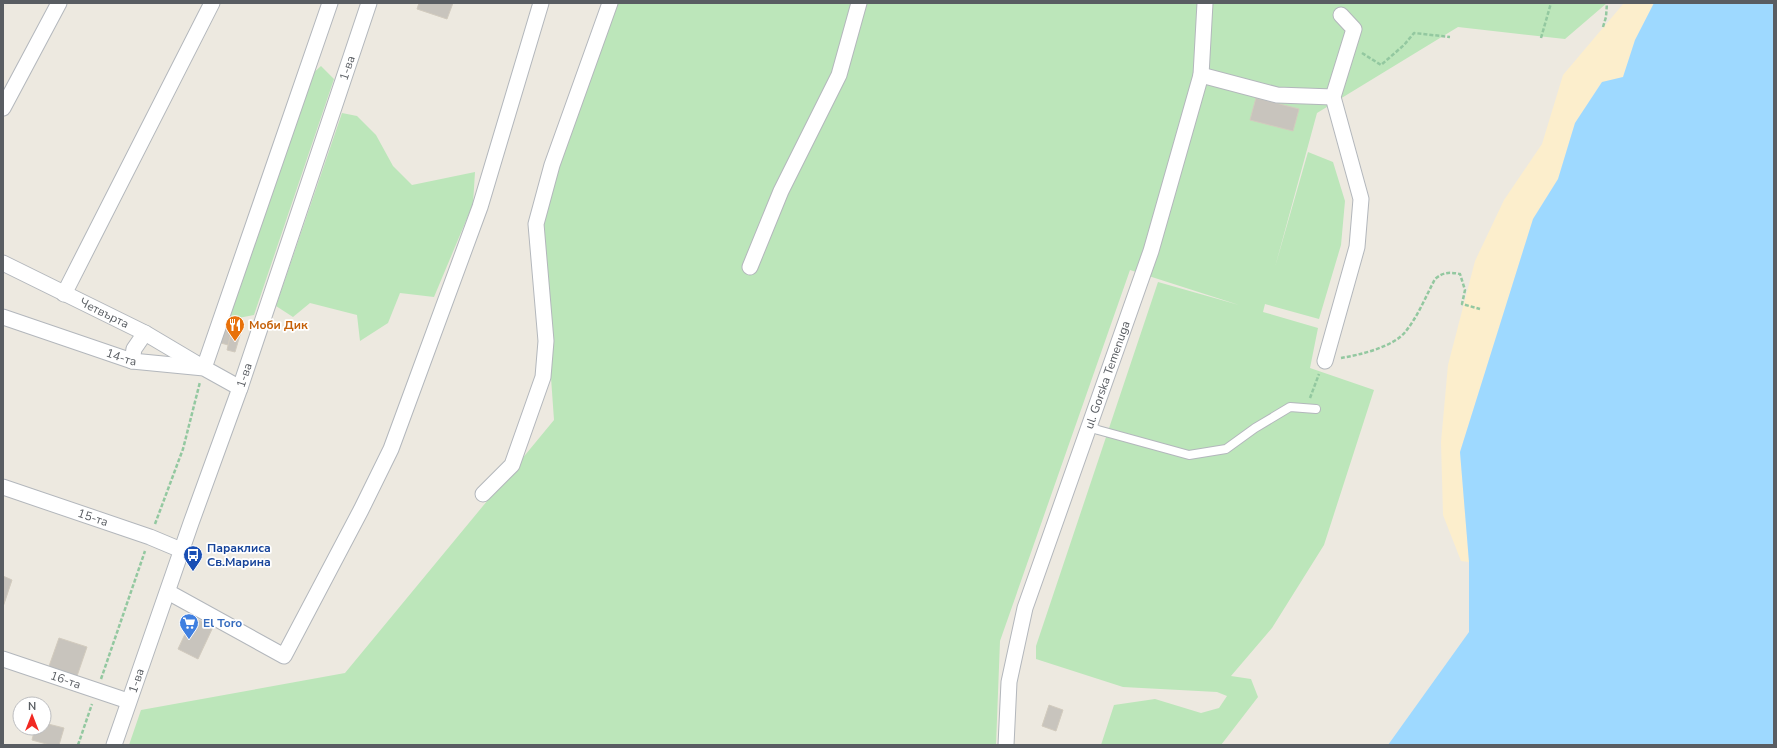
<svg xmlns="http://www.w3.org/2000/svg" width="1777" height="748" font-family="'Nunito Sans',sans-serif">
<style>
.green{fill:#bce6ba}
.sand{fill:#fceecc}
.water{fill:#9ed9ff}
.building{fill:#c8c4bd;stroke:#d2cbbe}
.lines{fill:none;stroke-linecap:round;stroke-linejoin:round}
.lane-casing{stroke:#b3b7bc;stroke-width:10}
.street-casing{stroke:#b3b7bc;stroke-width:17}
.path{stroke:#93c8a0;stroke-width:2.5;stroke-dasharray:4 2;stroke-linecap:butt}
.lane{stroke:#fff;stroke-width:8}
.street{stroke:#fff;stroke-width:15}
.labels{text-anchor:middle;stroke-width:3.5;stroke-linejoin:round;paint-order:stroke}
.street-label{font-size:12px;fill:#595d62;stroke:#fff}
.food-label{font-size:12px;font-weight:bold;fill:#c56008;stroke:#fff;text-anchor:start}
.transit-label{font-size:12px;font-weight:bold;fill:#164399;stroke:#fff;text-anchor:start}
.shop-label{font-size:12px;font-weight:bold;fill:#366cbe;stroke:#fff;text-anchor:start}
</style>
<rect width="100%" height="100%" fill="#ede9e0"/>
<path class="green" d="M 617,3 L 1607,3 L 1565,39 L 1458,27 L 1317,113 L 1275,267 L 1308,152 L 1333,162 L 1345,201 L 1341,245 L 1319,319 L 1265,304 L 1263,312 L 1318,328 L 1310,368 L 1374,390 L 1324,545 L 1272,628 L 1231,676 L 1251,679 L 1258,697 L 1221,745 L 1101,745 L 1114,705 L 1155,699 L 1201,713 L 1219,708 L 1227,696 L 1217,692 L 1123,687 L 1036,659 L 1036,646 L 1158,282 L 1239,305 L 1130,270 L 1000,641 L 996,745 L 129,745 L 141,710 L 345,673 L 554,420 L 540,222 L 577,107 Z
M 321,66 L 334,79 L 254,315 L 228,320 L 312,74 Z
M 342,113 L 357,116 L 376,135 L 393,166 L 412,185 L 475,172 L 473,204 L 434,297 L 400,293 L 388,323 L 360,341 L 357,315 L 310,303 L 293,317 L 276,306 Z"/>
<path class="sand" d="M 1624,3 L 1654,3 L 1635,40 L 1623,77 L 1601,83 L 1575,123 L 1558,179 L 1533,219 L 1460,452 L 1469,562 L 1461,561 L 1443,515 L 1441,442 L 1448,365 L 1475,261 L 1504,200 L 1542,144 L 1563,75 Z"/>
<path class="water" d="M 1654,3 L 1774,3 L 1774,745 L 1388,745 L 1469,632 L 1469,562 L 1460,452 L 1533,219 L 1558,179 L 1575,123 L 1602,82 L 1623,77 L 1635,40 Z"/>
<path class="building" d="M 419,3 L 453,3 L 447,19 L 417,9 Z
M 1256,98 L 1299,109 L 1293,131 L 1250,120 Z
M 228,322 L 243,326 L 240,335 L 231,333 L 228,345 L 221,343 Z
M 231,333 L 240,335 L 235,352 L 227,350 Z
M 3,576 L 12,580 L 3,607 Z
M 193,617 L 213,627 L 198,659 L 178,649 Z
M 59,638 L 87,647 L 76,679 L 48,669 Z
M 1049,705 L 1063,710 L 1056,731 L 1042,726 Z
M 44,723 L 64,728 L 59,745 L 50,745 L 32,740 L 35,728 L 44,728 Z"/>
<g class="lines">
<g class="lane-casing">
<path id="lane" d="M 1089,426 L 1098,430 L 1189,455 L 1226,449 L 1255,428 L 1290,407 L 1316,409"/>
</g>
<g class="street-casing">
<g id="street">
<path d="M 1201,75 L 1277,95 L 1333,97"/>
<path d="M 3,108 L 59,3"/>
<path id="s1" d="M 3,263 L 145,333 L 204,368 L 330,3"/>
<path d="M 750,267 L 781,191 L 839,75 L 859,3"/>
<path d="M 64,294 L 212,3"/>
<path id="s2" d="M 3,317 L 132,361 L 204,368 L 240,388"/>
<path d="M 132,361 L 134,349 L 145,333"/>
<path d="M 1325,361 L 1357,247 L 1361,199 L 1333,97 L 1354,29 L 1341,15"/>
<path id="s3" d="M 3,487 L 150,537 L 181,550"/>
<path d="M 483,494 L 512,465 L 543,377 L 546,341 L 536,224 L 552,165 L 610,3"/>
<path d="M 168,592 L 284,656 L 361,510 L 391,449 L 480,207 L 541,3"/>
<path id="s4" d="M 3,659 L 128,701"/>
<path id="s5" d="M 114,745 L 191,523 L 240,388 L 369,3"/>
<path id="s6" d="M 1006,745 L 1009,682 L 1025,608 L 1151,251 L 1201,75 L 1205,3"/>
</g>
</g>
<path class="path" d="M 1603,27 L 1606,17 L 1607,3
M 1541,38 L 1551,3
M 1362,53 L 1381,65 L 1404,45 L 1414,33 L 1450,37
M 1341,358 C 1359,355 1394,347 1406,331 C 1418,316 1426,296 1435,279 C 1443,272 1450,272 1460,274 L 1465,290 L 1462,304 L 1480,309
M 1310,398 L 1319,374
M 155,524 L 183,449 L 200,382
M 101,679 L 145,551
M 78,745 L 92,704"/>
<use href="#lane" class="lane"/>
<use href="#street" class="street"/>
</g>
<defs>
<g id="restaurant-pin" transform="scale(1)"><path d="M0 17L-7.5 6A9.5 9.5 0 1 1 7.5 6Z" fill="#e8710a" stroke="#fff"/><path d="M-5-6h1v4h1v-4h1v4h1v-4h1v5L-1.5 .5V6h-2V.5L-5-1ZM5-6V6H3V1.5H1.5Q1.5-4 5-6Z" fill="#fff"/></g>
<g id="bus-pin" transform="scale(1)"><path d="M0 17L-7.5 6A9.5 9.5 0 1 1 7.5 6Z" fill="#1a4fb4" stroke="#fff"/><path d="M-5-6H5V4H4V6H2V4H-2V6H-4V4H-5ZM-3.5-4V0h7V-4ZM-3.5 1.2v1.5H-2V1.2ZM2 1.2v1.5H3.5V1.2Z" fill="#fff"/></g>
<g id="supermarket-pin" transform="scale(1)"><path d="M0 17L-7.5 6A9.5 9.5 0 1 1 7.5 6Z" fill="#3f7fe0" stroke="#fff"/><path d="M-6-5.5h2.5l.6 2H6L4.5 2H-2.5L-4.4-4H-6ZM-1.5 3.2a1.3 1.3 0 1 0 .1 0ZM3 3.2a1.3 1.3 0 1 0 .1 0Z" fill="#fff"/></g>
</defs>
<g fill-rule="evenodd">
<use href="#restaurant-pin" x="235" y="325"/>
<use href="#bus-pin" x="193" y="555"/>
<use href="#supermarket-pin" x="189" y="623"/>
</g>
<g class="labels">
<g class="street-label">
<text dy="4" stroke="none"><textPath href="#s5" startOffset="716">1-ва</textPath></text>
<text dy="4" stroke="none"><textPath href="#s1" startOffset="113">Четвърта</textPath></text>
<text dy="4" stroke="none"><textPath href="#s2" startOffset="125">14-та</textPath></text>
<text dy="4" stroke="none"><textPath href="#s5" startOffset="392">1-ва</textPath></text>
<text dy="4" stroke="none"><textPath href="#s6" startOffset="386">ul. Gorska Temenuga</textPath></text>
<text dy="4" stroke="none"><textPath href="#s3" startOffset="95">15-та</textPath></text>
<text dy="4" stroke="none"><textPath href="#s4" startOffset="66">16-та</textPath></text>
<text dy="4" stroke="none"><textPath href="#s5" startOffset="68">1-ва</textPath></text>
</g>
<g class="food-label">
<text x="249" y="329">Моби Дик</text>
</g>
<g class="transit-label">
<text x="207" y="552">Параклиса<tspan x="207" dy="14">Св.Марина</tspan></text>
</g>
<g class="shop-label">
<text x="203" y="627">El Toro</text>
</g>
</g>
<rect width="1777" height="748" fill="none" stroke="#595d62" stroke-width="8"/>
<g transform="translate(32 716)"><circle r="19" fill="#ffffff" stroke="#bdbec0"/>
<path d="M0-3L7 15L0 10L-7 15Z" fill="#f12922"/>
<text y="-6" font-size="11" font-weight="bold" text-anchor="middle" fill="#595d62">N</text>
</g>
</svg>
